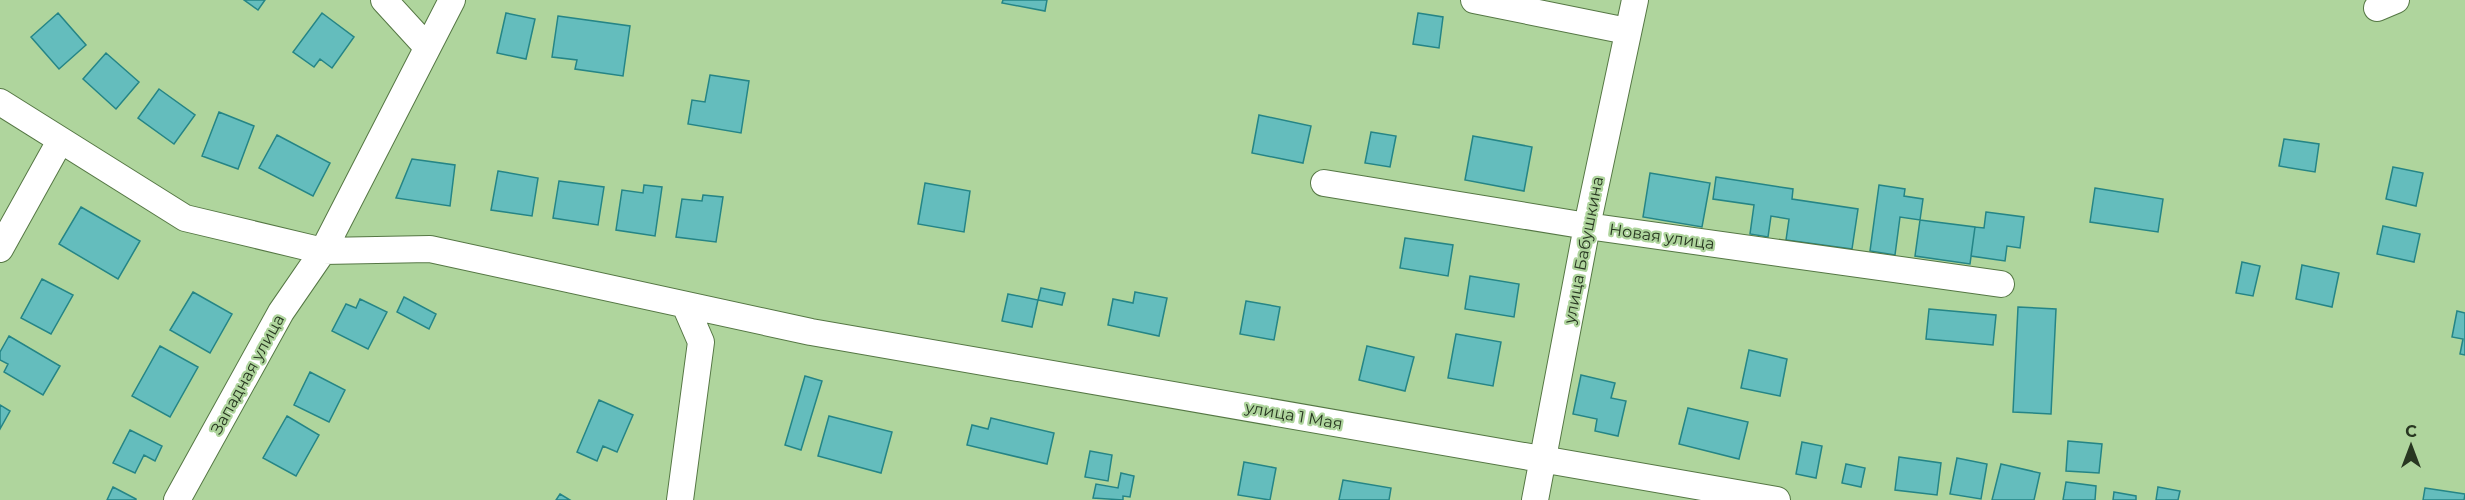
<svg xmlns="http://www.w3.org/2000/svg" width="2465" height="500" font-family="Montserrat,sans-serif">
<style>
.building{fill:#64bdbd;stroke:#258586;stroke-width:1.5}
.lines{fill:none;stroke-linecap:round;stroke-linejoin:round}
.minor-casing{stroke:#574;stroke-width:28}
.minor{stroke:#fff;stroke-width:26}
.labels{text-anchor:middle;stroke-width:4.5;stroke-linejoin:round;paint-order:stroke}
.street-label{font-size:16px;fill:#283721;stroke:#afd59d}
</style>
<rect width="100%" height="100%" fill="#afd59d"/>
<path class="building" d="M 244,0 L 265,0 L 258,10 Z
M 1003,0 L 1047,0 L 1045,11 L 1002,3 Z
M 58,13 L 86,45 L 59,69 L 31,37 Z
M 322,13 L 354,37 L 332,68 L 320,59 L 314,67 L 293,52 Z
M 506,13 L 535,19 L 526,59 L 497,53 Z
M 1418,13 L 1443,17 L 1439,48 L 1413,44 Z
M 558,16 L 630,26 L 623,76 L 575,69 L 577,60 L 552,57 Z
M 106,53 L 139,82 L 116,109 L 83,79 Z
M 710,75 L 749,81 L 741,133 L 688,124 L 692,100 L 705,102 Z
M 159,89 L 195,115 L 174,144 L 138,118 Z
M 219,112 L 254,126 L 238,169 L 202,156 Z
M 1259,115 L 1311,126 L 1303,163 L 1252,153 Z
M 1371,132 L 1396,136 L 1390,167 L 1365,163 Z
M 277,135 L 330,163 L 313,196 L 259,168 Z
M 1473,136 L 1532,147 L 1524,191 L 1465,180 Z
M 2284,139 L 2319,144 L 2315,172 L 2279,166 Z
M 412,159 L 455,165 L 450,206 L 396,198 Z
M 2393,167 L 2423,173 L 2416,206 L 2386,199 Z
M 498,171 L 538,178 L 532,216 L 491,210 Z
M 1650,173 L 1710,183 L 1702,227 L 1643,217 Z
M 1716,177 L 1793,189 L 1792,199 L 1858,209 L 1852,249 L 1786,240 L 1789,219 L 1771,216 L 1768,237 L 1750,234 L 1754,205 L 1713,199 Z
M 559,181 L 604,187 L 598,225 L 553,218 Z
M 925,183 L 970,191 L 964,232 L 918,224 Z
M 644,185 L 662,187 L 655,236 L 616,230 L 622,190 L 643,193 Z
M 1879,185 L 1905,189 L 1904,196 L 1923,199 L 1920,220 L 1900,217 L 1895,255 L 1870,251 Z
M 2095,188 L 2163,199 L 2158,232 L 2090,222 Z
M 703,195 L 723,197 L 716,242 L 676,237 L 682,199 L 702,201 Z
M 81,207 L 140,241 L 118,279 L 59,244 Z
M 1986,212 L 2024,217 L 2020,248 L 2007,246 L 2005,261 L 1971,256 L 1975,227 L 1984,228 Z
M 1920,220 L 1975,227 L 1970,264 L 1915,256 Z
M 2383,226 L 2420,234 L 2414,262 L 2377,254 Z
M 1405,238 L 1453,245 L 1448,276 L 1400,268 Z
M 2242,262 L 2260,266 L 2253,296 L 2236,293 Z
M 2302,265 L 2339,273 L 2332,307 L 2296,299 Z
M 1470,276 L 1519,284 L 1514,317 L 1465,309 Z
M 42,279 L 73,295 L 51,334 L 21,318 Z
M 1041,288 L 1065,293 L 1062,305 L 1038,300 Z
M 193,292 L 232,314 L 210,353 L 170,330 Z
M 1135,292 L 1167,298 L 1159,336 L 1108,325 L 1113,299 L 1133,303 Z
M 1008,294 L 1038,300 L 1032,327 L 1002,321 Z
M 404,297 L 436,314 L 429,329 L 397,312 Z
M 360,299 L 387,312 L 368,349 L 332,331 L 346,304 L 356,308 Z
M 1246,301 L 1280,307 L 1274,340 L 1240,334 Z
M 2018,307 L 2056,309 L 2051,414 L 2013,412 Z
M 1929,309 L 1996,315 L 1993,345 L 1926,339 Z
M 2457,311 L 2465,313 L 2465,355 L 2460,354 L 2463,339 L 2452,337 Z
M 1456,334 L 1501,342 L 1493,386 L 1448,378 Z
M 9,336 L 60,366 L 43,395 L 4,372 L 8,364 L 0,360 L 0,352 Z
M 160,346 L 198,367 L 170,417 L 132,396 Z
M 1367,346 L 1414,357 L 1405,391 L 1359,380 Z
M 1749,350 L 1787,359 L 1780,396 L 1741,388 Z
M 310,372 L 345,390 L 329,422 L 294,405 Z
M 1581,375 L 1615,383 L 1611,398 L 1626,401 L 1618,436 L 1595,431 L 1597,419 L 1573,414 Z
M 805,376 L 822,381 L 801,450 L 785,445 Z
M 599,400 L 633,415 L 617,452 L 603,446 L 597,461 L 577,452 Z
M 0,405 L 10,411 L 0,429 Z
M 1688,408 L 1748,422 L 1739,459 L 1679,444 Z
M 287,416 L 319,435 L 296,476 L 263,458 Z
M 829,416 L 892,432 L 881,473 L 818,456 Z
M 991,418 L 1054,433 L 1047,464 L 967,445 L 972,425 L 988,429 Z
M 130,430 L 162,446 L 155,461 L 144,455 L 135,473 L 113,463 Z
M 2068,441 L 2102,444 L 2099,473 L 2066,471 Z
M 1802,442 L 1822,446 L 1816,478 L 1796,474 Z
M 1090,451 L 1112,455 L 1108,481 L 1085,477 Z
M 1899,457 L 1941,463 L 1937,495 L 1895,490 Z
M 1957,458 L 1987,464 L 1981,499 L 1950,494 Z
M 1244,462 L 1276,468 L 1270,500 L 1238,495 Z
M 1846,464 L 1865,468 L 1861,487 L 1842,483 Z
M 2001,464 L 2040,473 L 2034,500 L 1992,500 Z
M 1121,473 L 1134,476 L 1130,497 L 1123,496 L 1123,500 L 1093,498 L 1096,484 L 1118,488 Z
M 1343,480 L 1391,488 L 1389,500 L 1339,500 Z
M 2066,482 L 2096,486 L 2095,500 L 2063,500 Z
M 113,487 L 136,499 L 136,500 L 107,500 Z
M 2158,487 L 2180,491 L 2178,500 L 2156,500 Z
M 2425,488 L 2465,494 L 2464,500 L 2423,500 Z
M 2114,492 L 2136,496 L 2136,500 L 2113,500 Z
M 560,494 L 570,500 L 556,500 Z"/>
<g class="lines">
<g class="minor-casing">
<path id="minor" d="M 384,0 L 427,47
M 1474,0 L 1627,31
M 2377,8 L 2396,0
M 0,102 L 185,218 L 323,251 L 430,249 L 811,332 L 1777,500
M 1324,183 L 1587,226 L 2001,284
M 0,249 L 60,141
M 177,500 L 281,312 L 323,251 L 452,0
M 680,500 L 701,342 L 685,305
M 1535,500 L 1587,226 L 1635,0"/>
</g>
<use href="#minor" class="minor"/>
</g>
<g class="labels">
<g class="street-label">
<text transform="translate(1662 236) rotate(8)" y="6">Новая улица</text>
<text transform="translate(1583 250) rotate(-79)" y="6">улица Бабушкина</text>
<text transform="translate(247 374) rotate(-61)" y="6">Западная улица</text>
<text transform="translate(1294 415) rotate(10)" y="6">улица 1 Мая</text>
</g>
</g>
<g transform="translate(2411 446)" stroke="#afd59d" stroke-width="4.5" paint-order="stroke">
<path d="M0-4.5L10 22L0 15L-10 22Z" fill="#283721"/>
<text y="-9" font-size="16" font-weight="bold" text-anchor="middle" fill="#283721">С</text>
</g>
</svg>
